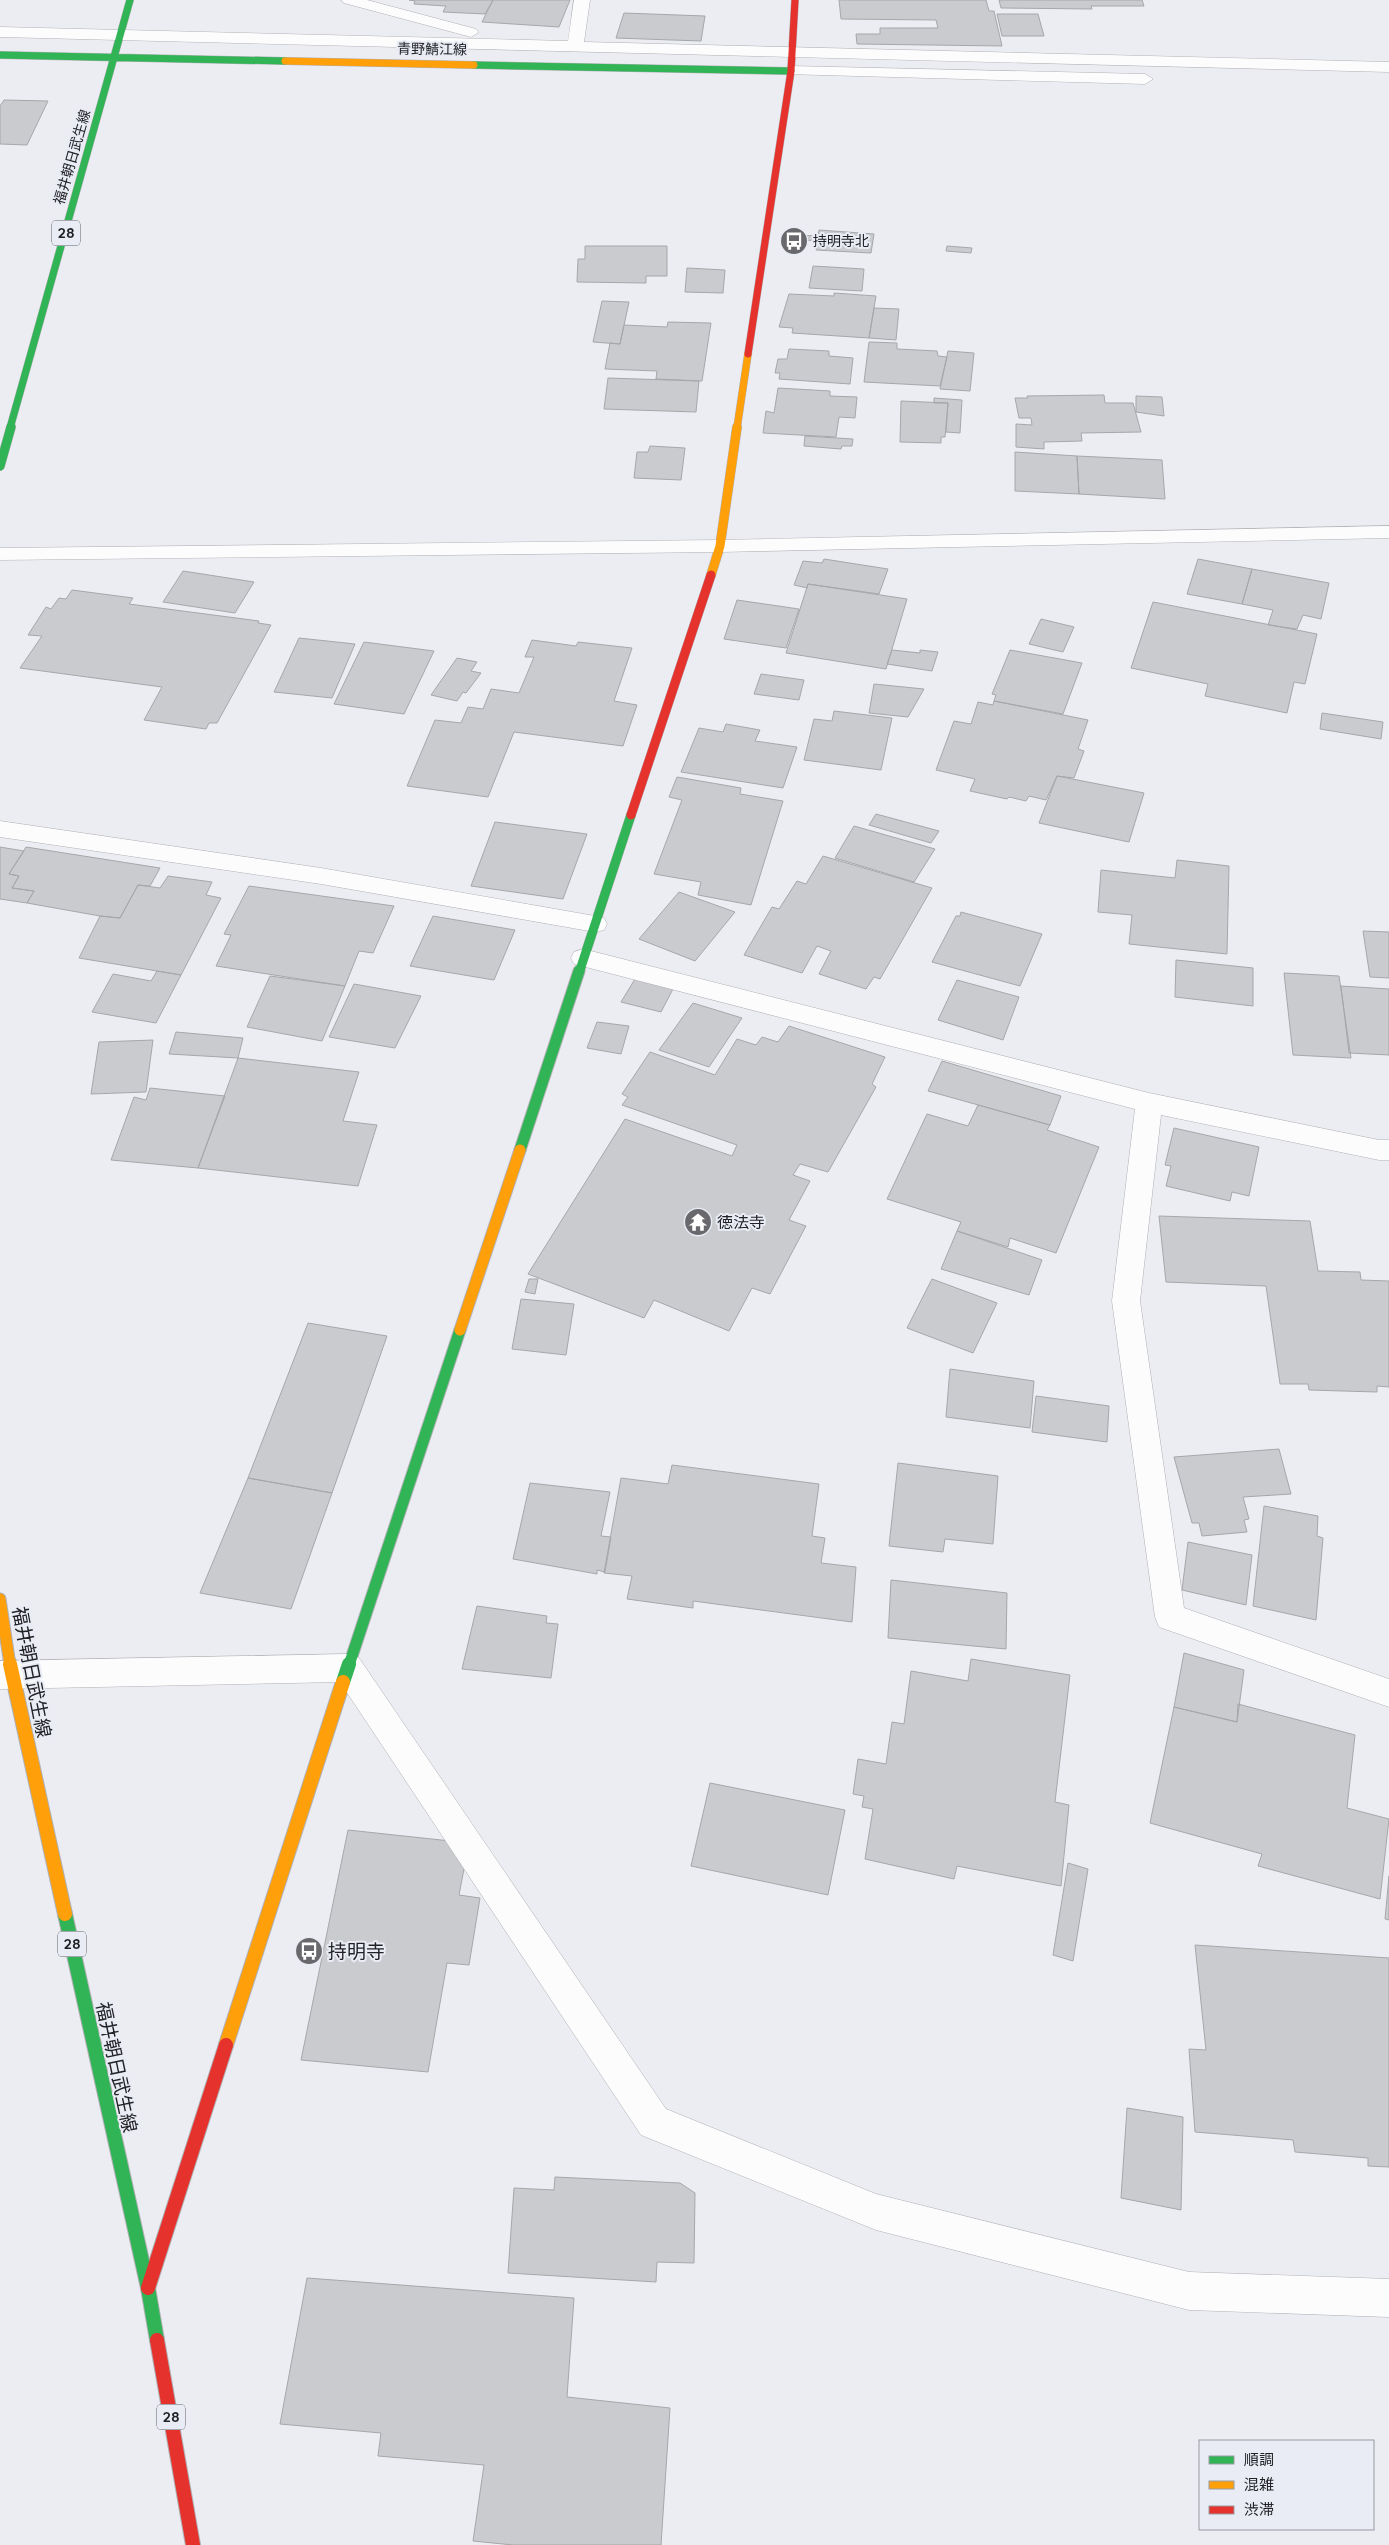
<svg xmlns="http://www.w3.org/2000/svg" width="1389" height="2545" font-family="Quicksand,'Noto Sans JP',sans-serif">
<style>
.building{fill:#cacbcf;stroke:#a6a7aa}
.lines{fill:none;stroke-linecap:round;stroke-linejoin:round}
.lane-casing{stroke:#b0b0b4;stroke-width:1}
.street-casing{stroke:#b0b0b4;stroke-width:1}
.fast-far3-casing{stroke:#b0b0b4;stroke-width:8}
.fast-far2-casing{stroke:#b0b0b4;stroke-width:10}
.fast-far1-casing{stroke:#b0b0b4;stroke-width:13}
.fast-casing{stroke:#b0b0b4;stroke-width:16}
.slow-far3-casing{stroke:#b0b0b4;stroke-width:8}
.slow-far2-casing{stroke:#b0b0b4;stroke-width:10}
.slow-far1-casing{stroke:#b0b0b4;stroke-width:13}
.slow-casing{stroke:#b0b0b4;stroke-width:16}
.jam-far2-casing{stroke:#b0b0b4;stroke-width:8}
.jam-far1-casing{stroke:#b0b0b4;stroke-width:10}
.jam-casing{stroke:#b0b0b4;stroke-width:16}
.lane{fill:#fcfcfd;fill-rule:evenodd}
.street{fill:#fcfcfd;fill-rule:evenodd}
.fast-far3{stroke:#30b455;stroke-width:7}
.fast-far2{stroke:#30b455;stroke-width:9}
.fast-far1{stroke:#30b455;stroke-width:11}
.fast{stroke:#30b455;stroke-width:14}
.slow-far3{stroke:#ff9f0a;stroke-width:7}
.slow-far2{stroke:#ff9f0a;stroke-width:9}
.slow-far1{stroke:#ff9f0a;stroke-width:11}
.slow{stroke:#ff9f0a;stroke-width:14}
.jam-far2{stroke:#e5322d;stroke-width:7}
.jam-far1{stroke:#e5322d;stroke-width:9}
.jam{stroke:#e5322d;stroke-width:14}
.labels{text-anchor:middle;stroke-width:4;stroke-linejoin:round;paint-order:stroke}
.far-street-label{font-size:14px;fill:#222226;stroke:#e9ecf5}
.far-poi-label{font-size:14px;fill:#222226;stroke:#e9ecf5;text-anchor:start}
.shield{fill:#e9ecf5;stroke:#5e5f64;stroke-width:1}
.shield-label{font-size:15px;font-weight:bold;fill:#222226}
.poi-label{font-size:16px;fill:#222226;stroke:#e9ecf5;text-anchor:start}
.near-street-label{font-size:19px;fill:#222226;stroke:#e9ecf5}
.near-poi-label{font-size:19px;fill:#222226;stroke:#e9ecf5;text-anchor:start}
</style>
<rect width="100%" height="100%" fill="#ecedf2"/>
<path class="building" d="M 409,0 L 493,0 L 485,14 L 443,12 L 446,6 L 414,4 L 415,1 Z
M 493,0 L 570,0 L 559,27 L 482,22 Z
M 839,0 L 986,0 L 989,11 L 994,11 L 1002,46 L 857,44 L 856,34 L 880,34 L 880,28 L 938,28 L 936,20 L 841,19 Z
M 999,0 L 1142,0 L 1144,6 L 1091,6 L 1092,9 L 1001,8 Z
M 624,13 L 705,16 L 701,41 L 616,38 Z
M 997,14 L 1038,14 L 1044,36 L 1002,36 Z
M 4,100 L 48,101 L 27,145 L 0,144 L 0,106 Z
M 819,230 L 874,234 L 871,253 L 816,250 Z
M 794,235 L 818,236 L 818,241 L 793,239 Z
M 585,246 L 667,246 L 667,276 L 646,276 L 646,283 L 577,282 L 578,259 L 585,259 Z
M 947,246 L 972,248 L 971,253 L 946,251 Z
M 813,266 L 864,269 L 862,291 L 809,288 Z
M 687,268 L 725,270 L 723,293 L 685,292 Z
M 834,293 L 876,296 L 869,338 L 792,333 L 793,328 L 779,327 L 789,294 L 834,296 Z
M 602,301 L 629,302 L 620,344 L 593,342 Z
M 874,308 L 899,309 L 896,340 L 869,338 Z
M 668,322 L 711,323 L 702,381 L 656,379 L 657,371 L 605,369 L 610,343 L 620,344 L 624,325 L 667,327 Z
M 869,342 L 897,343 L 897,349 L 937,351 L 938,356 L 947,357 L 940,386 L 864,382 Z
M 789,349 L 829,351 L 829,356 L 853,358 L 850,384 L 779,379 L 780,373 L 775,373 L 778,359 L 787,359 Z
M 948,351 L 974,353 L 970,391 L 940,389 Z
M 608,378 L 699,381 L 696,412 L 604,409 Z
M 778,388 L 830,391 L 830,396 L 857,397 L 855,418 L 839,417 L 836,437 L 763,433 L 766,411 L 774,413 Z
M 1104,395 L 1105,403 L 1133,403 L 1141,432 L 1081,433 L 1082,441 L 1044,442 L 1044,449 L 1016,447 L 1016,424 L 1032,425 L 1031,418 L 1019,418 L 1015,398 L 1028,398 L 1027,396 Z
M 1136,396 L 1162,397 L 1164,416 L 1136,412 Z
M 934,398 L 962,400 L 960,433 L 946,432 L 948,403 L 934,403 Z
M 901,401 L 948,403 L 945,437 L 941,437 L 941,443 L 900,442 Z
M 805,436 L 853,439 L 852,446 L 842,446 L 841,449 L 804,446 Z
M 650,446 L 685,448 L 681,480 L 634,478 L 637,452 L 648,452 Z
M 1015,452 L 1077,456 L 1079,494 L 1015,491 Z
M 1077,456 L 1162,460 L 1165,499 L 1079,494 Z
M 824,559 L 888,569 L 879,594 L 808,584 L 807,588 L 794,585 L 803,561 L 822,563 Z
M 1198,559 L 1252,569 L 1242,604 L 1187,594 Z
M 1252,569 L 1329,583 L 1321,619 L 1303,615 L 1297,629 L 1268,625 L 1273,610 L 1242,604 Z
M 183,571 L 254,582 L 235,613 L 163,602 Z
M 808,584 L 907,599 L 886,669 L 786,653 Z
M 72,590 L 133,598 L 129,604 L 259,621 L 258,623 L 271,625 L 217,723 L 209,723 L 206,729 L 144,720 L 162,687 L 20,668 L 42,636 L 28,635 L 46,607 L 51,609 L 59,598 L 66,599 Z
M 737,600 L 799,609 L 786,648 L 724,639 Z
M 1153,602 L 1317,634 L 1305,684 L 1294,682 L 1287,713 L 1205,696 L 1208,684 L 1131,668 Z
M 1041,619 L 1074,627 L 1063,652 L 1029,644 Z
M 299,638 L 355,644 L 332,698 L 274,692 Z
M 532,640 L 576,646 L 578,642 L 632,648 L 614,701 L 637,705 L 623,746 L 514,732 L 488,797 L 407,786 L 435,720 L 461,723 L 468,707 L 483,709 L 491,689 L 519,693 L 534,657 L 525,657 Z
M 364,642 L 434,651 L 404,714 L 334,704 Z
M 892,650 L 920,653 L 920,650 L 938,652 L 932,671 L 887,664 Z
M 1010,650 L 1082,663 L 1063,714 L 994,701 L 996,695 L 992,694 Z
M 457,658 L 477,662 L 471,671 L 481,673 L 466,693 L 463,692 L 457,701 L 431,695 Z
M 761,674 L 804,680 L 799,700 L 754,694 Z
M 874,684 L 924,689 L 908,717 L 869,713 Z
M 994,701 L 1088,720 L 1078,749 L 1084,751 L 1074,778 L 1057,776 L 1046,800 L 1029,796 L 1026,801 L 1009,797 L 1007,799 L 970,791 L 975,779 L 936,770 L 954,721 L 971,724 L 978,702 L 993,705 Z
M 834,711 L 892,718 L 881,770 L 804,760 L 814,719 L 832,721 Z
M 1322,713 L 1383,722 L 1381,739 L 1320,729 Z
M 726,724 L 760,730 L 755,741 L 797,747 L 783,788 L 681,772 L 699,728 L 723,732 Z
M 1057,776 L 1144,793 L 1129,842 L 1039,823 Z
M 677,777 L 741,788 L 740,794 L 783,801 L 751,905 L 698,895 L 701,882 L 654,874 L 682,800 L 669,797 Z
M 876,814 L 939,831 L 931,843 L 869,825 Z
M 495,822 L 587,834 L 563,899 L 471,886 Z
M 854,826 L 935,849 L 914,882 L 835,858 Z
M 0,847 L 24,851 L 9,874 L 19,876 L 12,888 L 34,891 L 27,903 L 0,899 Z
M 26,847 L 160,868 L 150,886 L 138,885 L 120,918 L 100,916 L 27,903 L 34,891 L 12,888 L 19,876 L 9,874 Z
M 823,856 L 932,888 L 880,979 L 874,977 L 866,989 L 819,974 L 831,951 L 817,946 L 802,973 L 744,955 L 772,907 L 779,909 L 797,881 L 806,884 Z
M 1177,860 L 1229,866 L 1227,954 L 1129,944 L 1132,915 L 1098,912 L 1101,870 L 1175,878 Z
M 168,876 L 212,882 L 206,895 L 221,898 L 181,975 L 79,958 L 100,916 L 120,918 L 138,885 L 160,888 Z
M 249,886 L 394,906 L 373,953 L 359,951 L 345,986 L 216,966 L 231,935 L 224,934 Z
M 679,892 L 735,912 L 695,961 L 639,939 Z
M 961,912 L 1042,934 L 1020,986 L 932,962 L 956,916 L 960,916 Z
M 433,916 L 515,930 L 494,980 L 410,966 Z
M 1363,931 L 1389,932 L 1389,978 L 1370,977 Z
M 1176,960 L 1253,968 L 1253,1006 L 1175,997 Z
M 157,971 L 181,975 L 156,1023 L 92,1012 L 113,974 L 151,981 Z
M 1284,973 L 1339,976 L 1351,1058 L 1293,1055 Z
M 270,976 L 345,986 L 322,1041 L 247,1027 Z
M 635,979 L 673,989 L 661,1012 L 621,1002 Z
M 957,980 L 1019,997 L 1003,1040 L 938,1020 Z
M 354,984 L 421,996 L 395,1048 L 329,1037 Z
M 1341,986 L 1389,989 L 1389,1055 L 1349,1053 Z
M 693,1003 L 742,1018 L 709,1067 L 659,1050 Z
M 597,1022 L 629,1026 L 621,1054 L 587,1048 Z
M 789,1026 L 885,1057 L 872,1084 L 876,1087 L 828,1172 L 800,1164 L 793,1175 L 810,1181 L 789,1220 L 806,1226 L 770,1294 L 752,1288 L 729,1331 L 654,1300 L 644,1318 L 528,1274 L 625,1119 L 732,1156 L 737,1145 L 622,1105 L 628,1097 L 622,1094 L 650,1052 L 715,1075 L 737,1039 L 756,1045 L 762,1037 L 778,1042 Z
M 176,1032 L 243,1038 L 238,1058 L 169,1054 Z
M 153,1040 L 146,1092 L 91,1094 L 99,1042 Z
M 238,1058 L 359,1072 L 343,1121 L 377,1125 L 358,1186 L 198,1168 Z
M 942,1061 L 1061,1096 L 1050,1125 L 928,1091 Z
M 150,1088 L 225,1096 L 198,1168 L 111,1160 L 134,1097 L 146,1100 Z
M 978,1105 L 1050,1125 L 1047,1130 L 1099,1147 L 1056,1253 L 1010,1238 L 1008,1247 L 957,1231 L 961,1222 L 887,1199 L 927,1114 L 968,1126 Z
M 1174,1128 L 1259,1147 L 1249,1196 L 1232,1192 L 1230,1201 L 1166,1186 L 1171,1166 L 1165,1165 Z
M 1159,1216 L 1310,1221 L 1318,1271 L 1360,1272 L 1361,1280 L 1389,1281 L 1389,1387 L 1377,1386 L 1377,1392 L 1309,1390 L 1308,1384 L 1280,1384 L 1266,1286 L 1166,1282 Z
M 957,1231 L 1042,1260 L 1029,1295 L 941,1269 Z
M 529,1279 L 538,1279 L 535,1294 L 525,1292 Z
M 932,1279 L 997,1303 L 973,1353 L 907,1328 Z
M 521,1299 L 574,1304 L 566,1355 L 512,1349 Z
M 308,1323 L 387,1336 L 332,1493 L 248,1478 Z
M 950,1369 L 1034,1381 L 1030,1428 L 946,1417 Z
M 1036,1396 L 1109,1406 L 1107,1442 L 1032,1432 Z
M 1279,1449 L 1291,1494 L 1243,1497 L 1249,1519 L 1244,1520 L 1247,1532 L 1202,1536 L 1199,1523 L 1192,1523 L 1174,1457 Z
M 898,1463 L 998,1476 L 993,1544 L 945,1539 L 943,1552 L 889,1546 Z
M 672,1465 L 819,1484 L 812,1536 L 825,1538 L 821,1563 L 856,1567 L 852,1622 L 693,1601 L 693,1608 L 627,1599 L 632,1576 L 604,1573 L 621,1478 L 668,1484 Z
M 248,1478 L 332,1493 L 291,1609 L 200,1593 Z
M 530,1483 L 610,1492 L 601,1536 L 611,1537 L 605,1572 L 597,1570 L 597,1574 L 513,1559 Z
M 1264,1506 L 1318,1516 L 1317,1536 L 1323,1538 L 1316,1620 L 1253,1606 Z
M 1188,1542 L 1252,1555 L 1246,1605 L 1182,1590 Z
M 891,1580 L 1007,1593 L 1006,1649 L 888,1638 Z
M 477,1606 L 547,1616 L 546,1623 L 558,1624 L 551,1678 L 462,1669 Z
M 1184,1653 L 1244,1670 L 1237,1722 L 1174,1707 Z
M 971,1659 L 1070,1675 L 1055,1802 L 1069,1805 L 1061,1886 L 957,1866 L 954,1879 L 865,1859 L 873,1809 L 862,1807 L 864,1796 L 853,1794 L 858,1759 L 886,1764 L 892,1722 L 904,1724 L 911,1671 L 968,1681 Z
M 1238,1704 L 1355,1735 L 1347,1808 L 1389,1819 L 1380,1899 L 1258,1866 L 1262,1854 L 1150,1823 L 1174,1707 L 1237,1722 Z
M 710,1783 L 845,1810 L 828,1895 L 691,1866 Z
M 348,1830 L 469,1843 L 459,1895 L 480,1898 L 469,1965 L 447,1963 L 428,2072 L 301,2060 Z
M 1068,1863 L 1088,1869 L 1073,1961 L 1053,1955 Z
M 1389,1876 L 1389,1920 L 1385,1919 Z
M 1195,1945 L 1389,1958 L 1389,2167 L 1368,2166 L 1368,2158 L 1295,2152 L 1293,2140 L 1195,2132 L 1189,2049 L 1206,2050 Z
M 1127,2108 L 1183,2117 L 1181,2210 L 1121,2198 Z
M 555,2177 L 680,2183 L 695,2193 L 694,2263 L 657,2262 L 656,2282 L 508,2273 L 514,2188 L 554,2190 Z
M 307,2278 L 574,2298 L 567,2397 L 670,2408 L 661,2545 L 513,2545 L 473,2541 L 484,2465 L 378,2456 L 381,2433 L 280,2424 Z"/>
<g class="lines">
<g class="lane-casing">
<path id="lane" d="M 0,821 L 321,868 L 595,916 L 604,918 L 607,924 L 604,930 L 595,932 L 321,884 L 0,837 Z"/>
</g>
<g class="street-casing">
<path id="street" d="M 341,0 L 367,0 L 476,29 L 479,32 L 471,37 L 344,3 Z
M 574,0 L 590,0 L 584,42 L 1389,62 L 1389,72 L 0,37 L 0,27 L 568,41 Z
M 791,66 L 1145,74 L 1153,79 L 1145,84 L 785,74 L 783,71 Z
M 1389,526 L 1389,538 L 720,552 L 0,560 L 0,548 L 720,540 Z
M 583,949 L 1149,1093 L 1379,1140 L 1389,1140 L 1389,1160 L 1379,1160 L 1161,1115 L 1140,1301 L 1184,1608 L 1389,1679 L 1389,1707 L 1159,1627 L 1155,1617 L 1112,1301 L 1135,1109 L 574,964 L 571,958 L 574,952 Z
M 348,1654 L 359,1658 L 666,2109 L 876,2194 L 1189,2272 L 1389,2279 L 1389,2317 L 1189,2310 L 876,2230 L 641,2135 L 340,1682 L 0,1689 L 0,1661 Z"/>
</g>
<g class="fast-far3-casing">
<path id="fast-far3" d="M 0,55 L 285,61
M 474,65 L 791,71
M 10,428 L 130,0"/>
</g>
<g class="fast-far2-casing">
<path id="fast-far2" d="M 0,466 L 11,427
M 579,973 L 631,815"/>
</g>
<g class="fast-far1-casing">
<path id="fast-far1" d="M 520,1150 L 579,971
M 349,1665 L 460,1330"/>
</g>
<g class="fast-casing">
<path id="fast" d="M 343,1682 L 349,1664
M 65,1914 L 148,2288 L 157,2340"/>
</g>
<g class="slow-far3-casing">
<path id="slow-far3" d="M 285,61 L 474,65
M 737,428 L 748,354"/>
</g>
<g class="slow-far2-casing">
<path id="slow-far2" d="M 711,575 L 720,546 L 737,427"/>
</g>
<g class="slow-far1-casing">
<path id="slow-far1" d="M 460,1330 L 520,1150
M 0,1599 L 10,1665"/>
</g>
<g class="slow-casing">
<path id="slow" d="M 10,1664 L 65,1914
M 226,2045 L 343,1682"/>
</g>
<g class="jam-far2-casing">
<path id="jam-far2" d="M 748,354 L 791,71 L 795,0"/>
</g>
<g class="jam-far1-casing">
<path id="jam-far1" d="M 631,815 L 711,575"/>
</g>
<g class="jam-casing">
<path id="jam" d="M 148,2288 L 226,2045
M 157,2340 L 193,2545"/>
</g>
<use href="#lane" class="lane"/>
<use href="#street" class="street"/>
<use href="#fast-far3" class="fast-far3"/>
<use href="#fast-far2" class="fast-far2"/>
<use href="#fast-far1" class="fast-far1"/>
<use href="#fast" class="fast"/>
<use href="#slow-far3" class="slow-far3"/>
<use href="#slow-far2" class="slow-far2"/>
<use href="#slow-far1" class="slow-far1"/>
<use href="#slow" class="slow"/>
<use href="#jam-far2" class="jam-far2"/>
<use href="#jam-far1" class="jam-far1"/>
<use href="#jam" class="jam"/>
</g>
<defs>
<g id="bus-disc" transform="scale(1.4375)"><circle r="9.5" fill="#69696d" stroke="#e9ecf5"/><path d="M-5-6H5V4H4V6H2V4H-2V6H-4V4H-5ZM-3.5-4V0h7V-4ZM-3.5 1.2v1.5H-2V1.2ZM2 1.2v1.5H3.5V1.2Z" fill="#fff"/></g>
<g id="temple-disc" transform="scale(1.4375)"><circle r="9.5" fill="#69696d" stroke="#e9ecf5"/><path d="M0-6L5-2H3V0L6.5 2.5H4V6H1.5V3h-3V6H-4V2.5H-6.5L-3 0V-2H-5Z" fill="#fff"/></g>
</defs>
<g fill-rule="evenodd">
<use href="#bus-disc" x="794" y="241"/>
<use href="#temple-disc" x="698" y="1222"/>
<use href="#bus-disc" x="309" y="1951"/>
</g>
<g class="labels">
<g class="far-street-label">
<text transform="translate(432 49) rotate(1)" y="5">青野鯖江線</text>
<text transform="translate(72 157) rotate(-74)" y="5">福井朝日武生線</text>
</g>
<g class="far-poi-label">
<text x="813" y="246">持明寺北</text>
</g>
<g class="shield">
<rect x="52" y="220.5" width="28" height="25" rx="4"/>
<rect x="58" y="1931.5" width="28" height="25" rx="4"/>
<rect x="157" y="2404.5" width="28" height="25" rx="4"/>
</g>
<g class="shield-label">
<text x="66" y="238">28</text>
<text x="72" y="1949">28</text>
<text x="171" y="2422">28</text>
</g>
<g class="poi-label">
<text x="717" y="1228">徳法寺</text>
</g>
<g class="near-street-label">
<text transform="translate(32 1672) rotate(79)" y="7">福井朝日武生線</text>
<text transform="translate(117 2067) rotate(78)" y="7">福井朝日武生線</text>
</g>
<g class="near-poi-label">
<text x="328" y="1958">持明寺</text>
</g>
</g>
<rect x="1199" y="2440" width="175" height="90" fill="#e9ecf5" stroke="#999ba2"/>
<rect x="1209" y="2456" width="25" height="8" fill="#30b455" stroke="#999ba2"/>
<text x="1244" y="2465" font-size="15" fill="#222226">順調</text>
<rect x="1209" y="2481" width="25" height="8" fill="#ff9f0a" stroke="#999ba2"/>
<text x="1244" y="2490" font-size="15" fill="#222226">混雑</text>
<rect x="1209" y="2506" width="25" height="8" fill="#e5322d" stroke="#999ba2"/>
<text x="1244" y="2515" font-size="15" fill="#222226">渋滞</text>
</svg>
